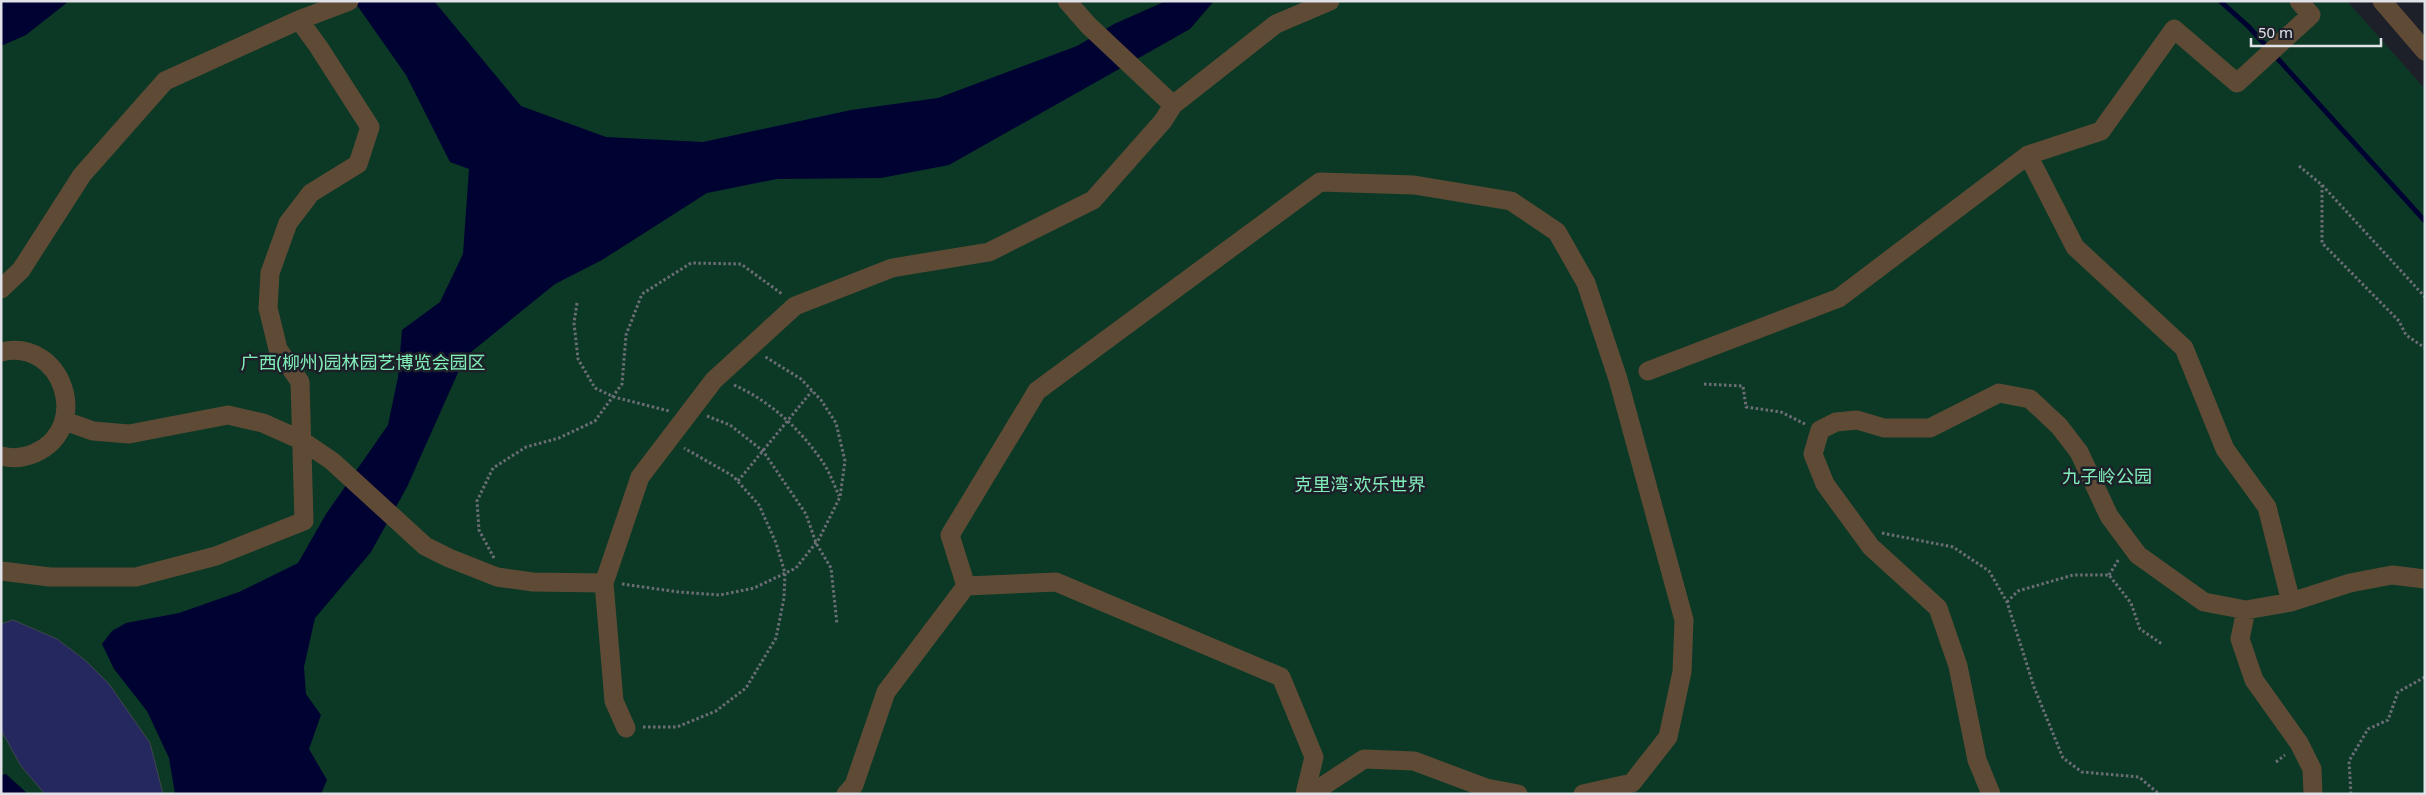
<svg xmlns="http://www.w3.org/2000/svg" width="2426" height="795" font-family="'Noto Sans','Noto Sans SC',sans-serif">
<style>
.green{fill:#0c3926}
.water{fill:#000232}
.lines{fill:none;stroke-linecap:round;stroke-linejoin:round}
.stream{stroke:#000232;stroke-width:5}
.building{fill:#24285e;stroke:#42454f}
.path{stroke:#6c6e76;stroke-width:3;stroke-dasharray:2.5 2.5;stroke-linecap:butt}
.minor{stroke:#5f4b35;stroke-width:19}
.labels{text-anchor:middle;stroke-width:5;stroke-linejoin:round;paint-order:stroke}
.park-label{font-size:18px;fill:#81edb9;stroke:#1e2029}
</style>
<rect width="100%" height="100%" fill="#1e2029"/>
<path class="green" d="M 1,1 L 2347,1 L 2425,89 L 2425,794 L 1,794 Z"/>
<path class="water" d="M 5,1 L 69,1 L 26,35 L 1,46 L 1,3 Z
M 354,1 L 434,1 L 521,106 L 606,137 L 703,142 L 851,110 L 938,98 L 1077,46 L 1114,24 L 1166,1 L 1214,1 L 1190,29 L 949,165 L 881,178 L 777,179 L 707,193 L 602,260 L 555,284 L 465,357 L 407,487 L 371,552 L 315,618 L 304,667 L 306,694 L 321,715 L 309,749 L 327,780 L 321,794 L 175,794 L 169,758 L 147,711 L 114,669 L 102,644 L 112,631 L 126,623 L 179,613 L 239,592 L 298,563 L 326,514 L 388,425 L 398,377 L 402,330 L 440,302 L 463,254 L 469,169 L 450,162 L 406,75 Z
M 6,774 L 28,794 L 1,794 L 1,775 Z"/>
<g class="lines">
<path class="stream" d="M 2220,1 L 2248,26 L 2425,221"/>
</g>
<path class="building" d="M 13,620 L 57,639 L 86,661 L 109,684 L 150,743 L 163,794 L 45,794 L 21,766 L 1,730 L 1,624 Z"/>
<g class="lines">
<path class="path" d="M 2299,166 L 2322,185 L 2425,297
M 2322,185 L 2322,243 L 2399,321 L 2406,335 L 2425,348
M 577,303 L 574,323 L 578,359 L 595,388 L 614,397 L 669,411
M 1704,384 L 1743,386 L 1746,407 L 1781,412 L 1805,424
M 734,385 C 770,401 800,429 822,461 C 829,471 834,484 839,496
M 707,416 L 730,425 L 763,451 L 806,514 L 816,543 L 831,568 L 837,624
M 738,481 L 812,391
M 1882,533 L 1953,547 L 1989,571 L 2007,602 L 2034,687 L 2063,758 L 2082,772 L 2139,777 L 2159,794
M 494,558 L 479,530 L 477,501 L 493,468 L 526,447 L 559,438 L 595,421 L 622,384 L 626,335 L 642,294 L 691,263 L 741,264 L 782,294
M 2109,575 L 2119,559
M 622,584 L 679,592 L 720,595 L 754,588 L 796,568 L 819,539 L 840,497 L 845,461 L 836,423 L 821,400 L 801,379 L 764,356
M 2007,602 L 2018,591 L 2073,575 L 2109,575 L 2131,603 L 2140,629 L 2162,644
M 643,727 L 677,727 L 716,711 L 746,688 L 776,638 L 784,598 L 785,573 L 776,543 L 759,505 L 733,476 L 684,448
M 2276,762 L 2285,755
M 2351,794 L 2349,761 L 2368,729 L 2388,720 L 2398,692 L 2425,677"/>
<path class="minor" d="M 1067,1 L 1088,25 L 1173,105
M 2382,1 L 2425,51
M 2028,155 L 2075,247 L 2184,348 L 2225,449 L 2267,507 L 2291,602
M 1,289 L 21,270 L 82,175 L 165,81 L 299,20 L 349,1
M 1,352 C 62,337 93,427 35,453 C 24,458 13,459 1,456
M 1648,371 L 1839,298 L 2028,155 L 2101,131 L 2174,29 L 2237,83 L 2311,15 L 2299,1
M 65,421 L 93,431 L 129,434 L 228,415 L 263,423 L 301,440 L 332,461 L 425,546 L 449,558 L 497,577 L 533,582 L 604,583
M 1,571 L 50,577 L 136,577 L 216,556 L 304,521 L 300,382 L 278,349 L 268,308 L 270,273 L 288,223 L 311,193 L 358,164 L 370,127 L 318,46 L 299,20
M 966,586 L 950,535 L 1037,391 L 1320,182 L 1414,185 L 1511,201 L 1557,232 L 1586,283 L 1618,379 L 1684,620 L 1682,672 L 1668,737 L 1632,783 L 1583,794
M 2246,610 L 2240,639 L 2254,680 L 2299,743 L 2312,769 L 2313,794
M 626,728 L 614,701 L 604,583 L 640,477 L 714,380 L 795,306 L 892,268 L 989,252 L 1093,200 L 1163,121 L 1173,105 L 1276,24 L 1330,1
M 846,794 L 854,785 L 886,692 L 966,586 L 1056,582 L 1281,677 L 1314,757 L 1305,794
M 1311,794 L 1364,759 L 1414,761 L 1486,788 L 1518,794
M 1991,794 L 1977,760 L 1958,666 L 1938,608 L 1871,547 L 1825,484 L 1813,454 L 1820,430 L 1836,422 L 1857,420 L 1884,428 L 1930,428 L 1999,393 L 2030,399 L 2059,426 L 2079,452 L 2109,516 L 2138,555 L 2204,602 L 2246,610 L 2291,602 L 2350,583 L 2392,575 L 2425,579"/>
</g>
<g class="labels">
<g class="park-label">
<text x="363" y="369">广西(柳州)园林园艺博览会园区</text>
<text x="2107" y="483">九子岭公园</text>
<text x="1360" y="491">克里湾·欢乐世界</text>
</g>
</g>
<rect width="2426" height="795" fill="none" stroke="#e0e2e8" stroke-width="5"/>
<path d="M2251 38v8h130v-8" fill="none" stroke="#e0e2e8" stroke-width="2.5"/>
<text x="2258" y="38" font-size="15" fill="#e0e2e8" stroke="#1e2029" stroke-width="4" paint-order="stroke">50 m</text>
</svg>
